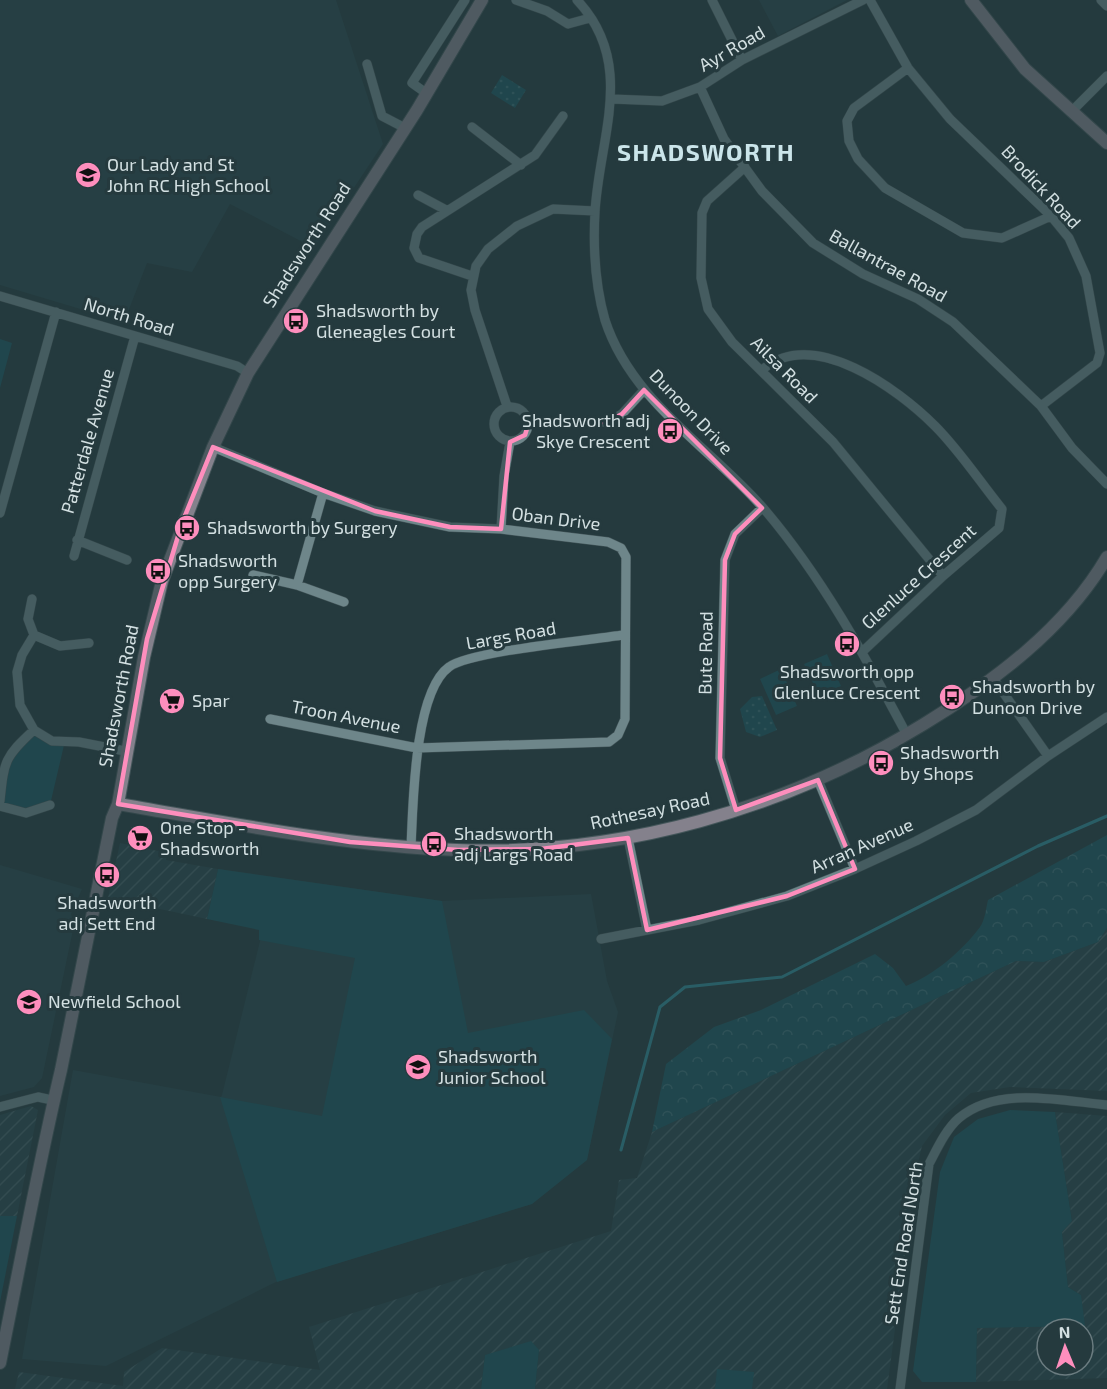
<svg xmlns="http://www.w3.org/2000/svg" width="1107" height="1389" font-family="'Exo 2',sans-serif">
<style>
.built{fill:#28464c}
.industrial{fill:url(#industrial-furrows);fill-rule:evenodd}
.grass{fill:#1b555f}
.forest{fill:url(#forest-crowns)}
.park{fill:url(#park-dots)}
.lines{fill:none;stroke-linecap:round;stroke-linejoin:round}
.stream{stroke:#308896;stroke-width:3}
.street-casing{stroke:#44565a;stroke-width:10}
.secondary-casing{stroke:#44565a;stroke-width:14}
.street{stroke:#6e868a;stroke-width:9}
.secondary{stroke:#84818c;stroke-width:12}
.marked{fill:none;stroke:#fe8ebd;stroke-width:4.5;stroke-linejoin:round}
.labels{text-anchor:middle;stroke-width:6;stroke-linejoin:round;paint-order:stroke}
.street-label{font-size:18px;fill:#d3e0e2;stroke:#253a3e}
.poi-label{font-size:18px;fill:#d3e0e2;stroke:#253a3e;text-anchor:start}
.district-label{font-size:24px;font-weight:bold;letter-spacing:1.5px;fill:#cbe5ea;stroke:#253a3e}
</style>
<defs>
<pattern id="industrial-furrows" width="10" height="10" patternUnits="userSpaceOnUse" patternTransform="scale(1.5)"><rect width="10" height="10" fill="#28464c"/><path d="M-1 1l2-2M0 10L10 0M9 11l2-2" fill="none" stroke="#466066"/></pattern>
<pattern id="forest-crowns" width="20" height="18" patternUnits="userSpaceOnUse" patternTransform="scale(1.5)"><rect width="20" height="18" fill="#1b555f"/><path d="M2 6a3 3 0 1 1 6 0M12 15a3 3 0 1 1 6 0" fill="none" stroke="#3b6d76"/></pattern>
<pattern id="park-dots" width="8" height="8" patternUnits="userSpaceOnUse" patternTransform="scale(1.5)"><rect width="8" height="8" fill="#1b555f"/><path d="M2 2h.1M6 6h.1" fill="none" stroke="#3b6d76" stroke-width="1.8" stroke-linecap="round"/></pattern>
</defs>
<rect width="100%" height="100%" fill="#253a3e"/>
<path class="built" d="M 0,0 L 336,0 L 383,144 L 314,248 L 230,204 L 192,272 L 147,263 L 124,322 L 0,285 Z
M 759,0 L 847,0 L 778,36 Z
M 0,865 L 82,889 L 71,914 L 74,925 L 42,1078 L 34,1087 L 0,1096 Z
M 219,869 L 442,901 L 591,894 L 607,981 L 618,1012 L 587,1160 L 532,1204 L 276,1282 L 106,1366 L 22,1359 L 73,1070 L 221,1097 L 222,1095 L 263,929 L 208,917 Z"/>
<path class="industrial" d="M 120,843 L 167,853 L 166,860 L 218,869 L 207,919 L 108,898 Z
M 1107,928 L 1107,1091 L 1010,1087 L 971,1093 L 945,1115 L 922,1146 L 916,1172 L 887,1389 L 535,1389 L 539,1350 L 485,1355 L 481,1389 L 15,1389 L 19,1372 L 123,1386 L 124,1372 L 162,1348 L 320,1370 L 309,1327 L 611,1231 L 619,1180 L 637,1178 L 652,1132 L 1016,961 L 1044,962 L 1098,942 Z
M 31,1106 L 38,1110 L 17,1216 L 0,1216 L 0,1115 Z
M 1055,1112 L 1107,1116 L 1107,1378 L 976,1382 L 977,1328 L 1081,1295 L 1068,1287 L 1062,1232 L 1072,1220 ZM 1047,1329 L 1083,1329 L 1083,1365 L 1047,1365 Z"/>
<path class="grass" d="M 0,339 L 12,343 L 0,388 Z
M 827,654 L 841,686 L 819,696 L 804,664 Z
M 781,669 L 797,706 L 776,715 L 760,679 Z
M 34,730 L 65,741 L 50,805 L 26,813 L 0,801 L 3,771 Z
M 218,869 L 442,901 L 468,1033 L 584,1010 L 612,1039 L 587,1160 L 532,1204 L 277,1282 L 220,1097 L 322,1116 L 355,958 L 259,940 L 259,930 L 207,919 Z
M 1010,1110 L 1055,1112 L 1072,1221 L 1062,1232 L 1068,1287 L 1081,1295 L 1085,1326 L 977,1328 L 976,1382 L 922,1382 L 913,1371 L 940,1172 L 954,1137 L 978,1119 Z
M 0,1216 L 17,1216 L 0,1302 Z
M 531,1341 L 539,1350 L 535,1389 L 481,1389 L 485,1355 Z
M 717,1369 L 754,1372 L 752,1389 L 715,1389 Z"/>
<path class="forest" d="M 1107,835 L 1107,928 L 1098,942 L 1044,962 L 1016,961 L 652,1132 L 666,1064 L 714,1027 L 761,1010 L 875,954 L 893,968 L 906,986 C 934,975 962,951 980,927 C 985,920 986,908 988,900 Z"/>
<path class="park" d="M 502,75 L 526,90 L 515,108 L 491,93 Z
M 762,696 L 777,730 L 760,737 L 746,732 L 740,709 L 752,697 Z"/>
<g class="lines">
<path class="stream" d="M 621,1150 L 660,1007 L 685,987 L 782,977 L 1038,846 L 1107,816"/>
<g class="street-casing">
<path id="street" d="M 516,0 L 547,11 L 568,24 L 590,18
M 577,0 C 637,64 599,138 595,212 C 593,248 595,285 605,320 C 631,401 711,448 764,509 C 822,577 865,656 907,735
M 712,0 L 742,60
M 870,0 L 908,68 L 950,119 L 1051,216 L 1069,238 L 1086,276 L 1100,353 L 1097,363 L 1041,406
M 1101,0 L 1107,6
M 367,64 L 382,116 L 405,128
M 908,68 L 854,108 L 847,121 L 849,141 L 858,159 L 885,188 L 963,233 L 1002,238 L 1051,216
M 700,87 L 724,139 L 762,191 L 813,243 L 863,274 L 918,299 L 953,322 L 1041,406 L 1072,448 L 1107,484
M 426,93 L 412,83 L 465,0
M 612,99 L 662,101 L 700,87 L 742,60 L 863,0
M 1072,111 L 1107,76
M 472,127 L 521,165
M 745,167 L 707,201 L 702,213 L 701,278 L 708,309 L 732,342 L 833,442 L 943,576
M 418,195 L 446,210
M 472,276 L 419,258 L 414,248 L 417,234 L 422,227 L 535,155 L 563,116
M 0,296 L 237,366 L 248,373
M 762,370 C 813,326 898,389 935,426 C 960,451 980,482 1002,509 L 999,528 L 943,576 L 862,652
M 507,406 L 475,310 L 471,290 L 476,266 L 488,249 L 517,226 L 553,209 L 595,211
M494 424a17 17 0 1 1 34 0a17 17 0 1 1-34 0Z
M 529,422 L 608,422 L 622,414 L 644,390
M 213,447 L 323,493 L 375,511 L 450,527 L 501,529 L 608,542 L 621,548 L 626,557 L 625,719 L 618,735 L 609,742 L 417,748 L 270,719
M 0,513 L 56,312
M 501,529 L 504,476 L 510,442
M 77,540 L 127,560
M 74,556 L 135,336
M 253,575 L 297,585 L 344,602
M 297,585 L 323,493
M 32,599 L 28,619 L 34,635 L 22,655 L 17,672 L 20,705 L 34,730 L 52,741 L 79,742 L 125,751
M 34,635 L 60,646 L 89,643
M 993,678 L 1048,756
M 818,780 L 855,869
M 0,801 C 4,762 4,757 34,730
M 0,806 L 26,813 L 50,805
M 736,810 L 720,758 L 725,560 L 735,534 L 762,508
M 628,838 L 647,930
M 411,847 C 413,806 414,692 449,667 C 470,651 591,640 623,635
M 601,939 L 699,920 L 787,896 L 855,869 L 916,841 L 976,810 L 1048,756 L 1107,717
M 0,1107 L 38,1097 L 52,1100
M 900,1389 L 929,1164 C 937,1149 946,1129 959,1118 C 998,1085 1062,1101 1107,1105"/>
</g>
<g class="secondary-casing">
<path id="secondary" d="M 971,0 L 1025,69 L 1107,143
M 118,804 C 230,823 343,846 457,850 C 620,856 786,809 924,724 C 993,682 1065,629 1107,557
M 0,1363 C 20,1265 38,1167 61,1070 L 112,818 L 118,804 L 144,657 L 162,581 L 213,447 L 248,373 L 417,110 L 482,0"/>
</g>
<use href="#street" class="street"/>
<use href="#secondary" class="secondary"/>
</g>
<path d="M0 0H1107V1389H0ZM 644,390 L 762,508 L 735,534 L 725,560 L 720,758 L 736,810 L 818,780 L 855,869 L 787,896 L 647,930 L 628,838 L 541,849 L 458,850 L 350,842 L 118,804 L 147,639 L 182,523 L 213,447 L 375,511 L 450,527 L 501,529 L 510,442 L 525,435 L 529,422 L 608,422 L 622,414 Z" fill="#253a3e" fill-opacity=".55" fill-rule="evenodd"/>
<path class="marked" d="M 644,390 L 762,508 L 735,534 L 725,560 L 720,758 L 736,810 L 818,780 L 855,869 L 787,896 L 647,930 L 628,838 L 541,849 L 458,850 L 350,842 L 118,804 L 147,639 L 182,523 L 213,447 L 375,511 L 450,527 L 501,529 L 510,442 L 525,435 L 529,422 L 608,422 L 622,414 Z"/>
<defs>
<g id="school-disc" transform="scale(1.35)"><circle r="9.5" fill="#fe8ebd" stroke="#253a3e"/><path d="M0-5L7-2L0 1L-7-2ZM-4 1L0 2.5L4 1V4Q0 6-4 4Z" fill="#111"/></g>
<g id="bus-disc" transform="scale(1.35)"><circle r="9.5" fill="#fe8ebd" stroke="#253a3e"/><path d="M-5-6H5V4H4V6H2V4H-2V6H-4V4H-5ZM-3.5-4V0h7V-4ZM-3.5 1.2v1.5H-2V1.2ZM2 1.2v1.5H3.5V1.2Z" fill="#111"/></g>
<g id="supermarket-disc" transform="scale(1.35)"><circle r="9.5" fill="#fe8ebd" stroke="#253a3e"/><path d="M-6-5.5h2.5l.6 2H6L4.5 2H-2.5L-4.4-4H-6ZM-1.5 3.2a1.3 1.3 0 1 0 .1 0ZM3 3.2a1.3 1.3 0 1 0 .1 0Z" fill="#111"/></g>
</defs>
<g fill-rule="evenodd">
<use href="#school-disc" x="88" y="175"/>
<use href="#bus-disc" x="296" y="321"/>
<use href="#bus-disc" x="670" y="431"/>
<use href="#bus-disc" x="187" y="528"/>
<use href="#bus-disc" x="158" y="571"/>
<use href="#bus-disc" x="847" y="644"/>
<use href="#bus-disc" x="952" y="697"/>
<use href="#supermarket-disc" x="172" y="701"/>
<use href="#bus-disc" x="881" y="763"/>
<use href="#supermarket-disc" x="140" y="838"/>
<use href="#bus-disc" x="434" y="844"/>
<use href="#bus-disc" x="107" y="875"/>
<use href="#school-disc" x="29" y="1002"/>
<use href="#school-disc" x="418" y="1067"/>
</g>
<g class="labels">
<g class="street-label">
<text transform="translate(732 49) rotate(-30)" y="6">Ayr Road</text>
<text transform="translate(1041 187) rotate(47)" y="6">Brodick Road</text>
<text transform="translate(307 245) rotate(-57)" y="6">Shadsworth Road</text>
<text transform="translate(888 266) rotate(29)" y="6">Ballantrae Road</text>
<text transform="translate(129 317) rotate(17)" y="6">North Road</text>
<text transform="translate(784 370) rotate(45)" y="6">Ailsa Road</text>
<text transform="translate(691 412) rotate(46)" y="6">Dunoon Drive</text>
<text transform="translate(88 441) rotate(-74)" y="6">Patterdale Avenue</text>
<text transform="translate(556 519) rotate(7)" y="6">Oban Drive</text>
<text transform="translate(919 577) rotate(-42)" y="6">Glenluce Crescent</text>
<text transform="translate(511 636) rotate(-10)" y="6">Largs Road</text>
<text transform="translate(706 653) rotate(-89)" y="6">Bute Road</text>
<text transform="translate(119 696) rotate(-79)" y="6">Shadsworth Road</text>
<text transform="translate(346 717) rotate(11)" y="6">Troon Avenue</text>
<text transform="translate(650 811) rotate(-12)" y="6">Rothesay Road</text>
<text transform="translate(862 846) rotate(-24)" y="6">Arran Avenue</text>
<text transform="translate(904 1243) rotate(-81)" y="6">Sett End Road North</text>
</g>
<g class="poi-label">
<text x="107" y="171">Our Lady and St<tspan x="107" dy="21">John RC High School</tspan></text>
<text x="316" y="317">Shadsworth by<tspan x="316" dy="21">Gleneagles Court</tspan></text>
<text x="650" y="427" text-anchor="end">Shadsworth adj<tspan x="650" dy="21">Skye Crescent</tspan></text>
<text x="207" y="534">Shadsworth by Surgery</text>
<text x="178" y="567">Shadsworth<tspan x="178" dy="21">opp Surgery</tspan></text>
<text x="847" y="678" text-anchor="middle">Shadsworth opp<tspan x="847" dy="21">Glenluce Crescent</tspan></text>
<text x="972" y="693">Shadsworth by<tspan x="972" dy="21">Dunoon Drive</tspan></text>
<text x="192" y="707">Spar</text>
<text x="900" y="759">Shadsworth<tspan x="900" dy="21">by Shops</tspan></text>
<text x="160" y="834">One Stop -<tspan x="160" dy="21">Shadsworth</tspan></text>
<text x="454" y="840">Shadsworth<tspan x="454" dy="21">adj Largs Road</tspan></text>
<text x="107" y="909" text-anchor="middle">Shadsworth<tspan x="107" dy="21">adj Sett End</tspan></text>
<text x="48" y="1008">Newfield School</text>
<text x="438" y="1063">Shadsworth<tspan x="438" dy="21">Junior School</tspan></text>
</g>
<g class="district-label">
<text x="706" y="161">SHADSWORTH</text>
</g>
</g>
<g transform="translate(1065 1347) rotate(358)"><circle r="28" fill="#253a3e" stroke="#6b7c80" stroke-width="1.5"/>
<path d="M0-4.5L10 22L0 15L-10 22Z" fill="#fe8ebd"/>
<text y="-9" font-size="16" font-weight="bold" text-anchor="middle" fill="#d3e0e2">N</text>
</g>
</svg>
